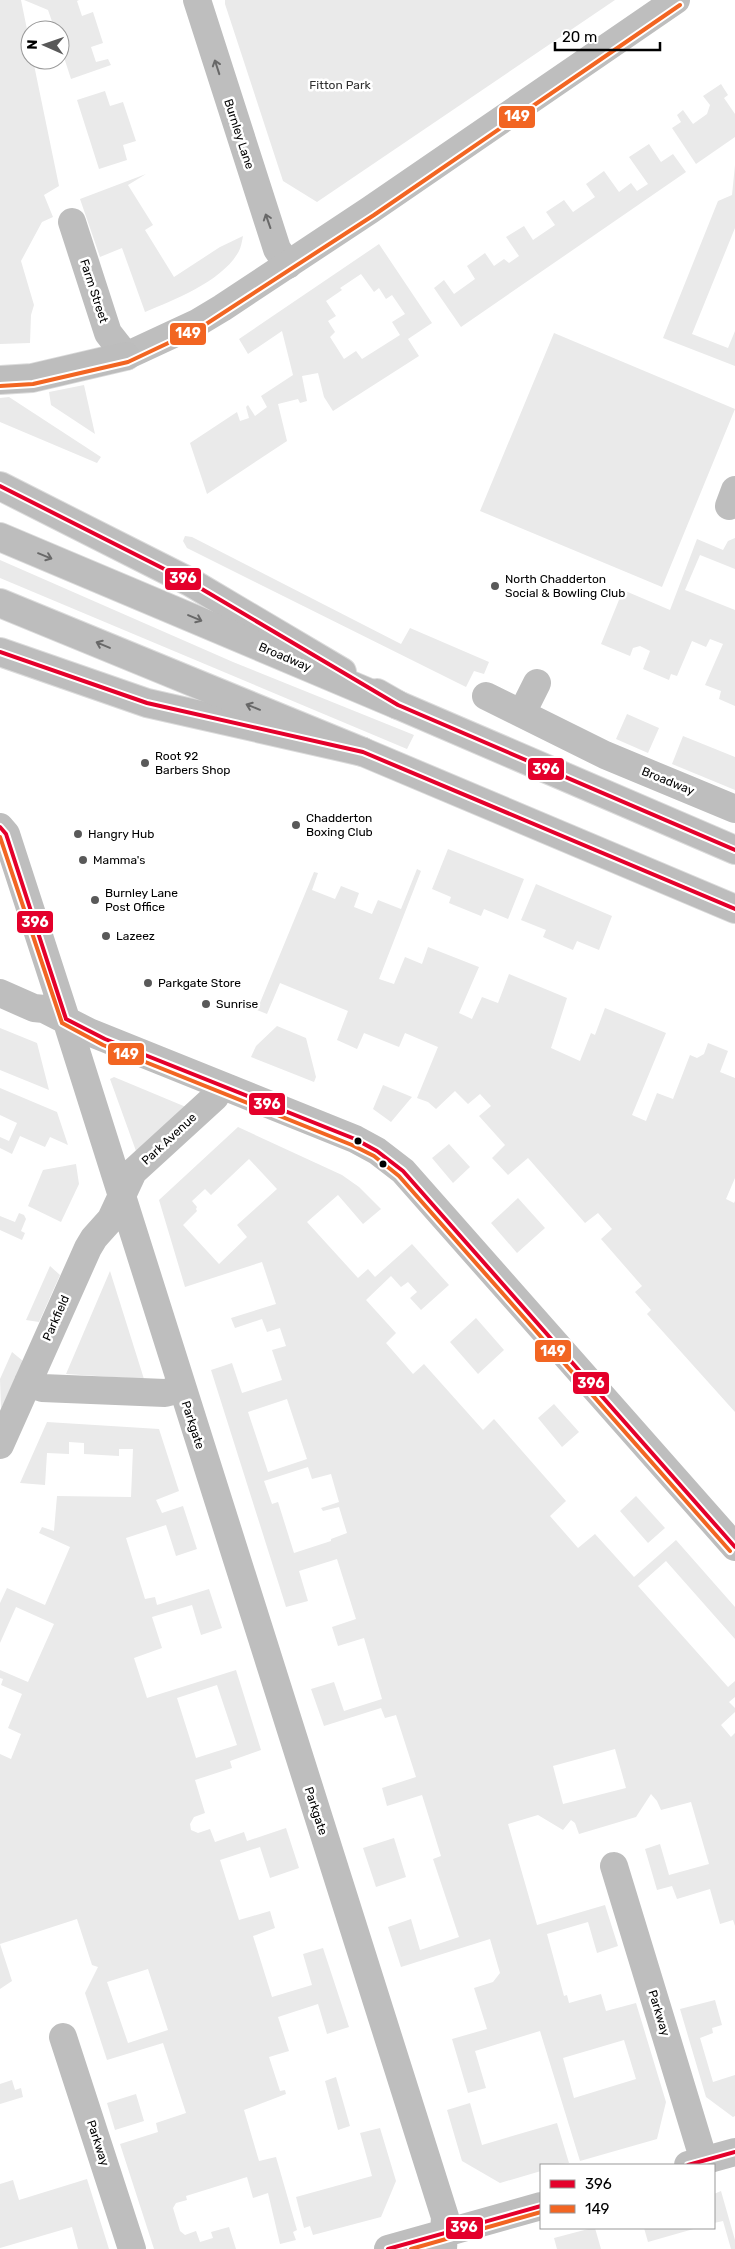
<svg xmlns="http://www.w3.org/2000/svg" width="735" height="2249" font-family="Rubik,sans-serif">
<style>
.green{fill:#eaeaea;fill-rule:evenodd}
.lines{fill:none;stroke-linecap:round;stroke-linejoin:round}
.trunk-casing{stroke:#dbdbdb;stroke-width:30}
.motorway-casing{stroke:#dbdbdb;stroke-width:30}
.minor{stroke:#bebebe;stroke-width:28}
.tertiary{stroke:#bebebe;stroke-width:28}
.trunk{stroke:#bdbdbd;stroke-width:28}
.motorway{stroke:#bdbdbd;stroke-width:28}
.bus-1-casing{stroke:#fff;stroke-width:8}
.bus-2-casing{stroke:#fff;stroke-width:8}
.bus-1{stroke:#e4002b;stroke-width:4}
.bus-2{stroke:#f26522;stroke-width:4}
.oneway{stroke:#686868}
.poi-dot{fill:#595959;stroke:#fff;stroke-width:2}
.bus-dot{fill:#000;stroke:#fff;stroke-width:2}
.labels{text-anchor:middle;stroke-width:5;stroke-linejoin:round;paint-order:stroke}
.park-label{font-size:12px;fill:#2f2f2f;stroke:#fff}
.street-label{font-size:12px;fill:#000;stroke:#fff}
.poi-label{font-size:12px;fill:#000;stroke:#fff;text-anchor:start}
.line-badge{stroke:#fff;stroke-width:2}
.badge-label{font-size:14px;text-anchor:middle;font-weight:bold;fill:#fff}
</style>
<rect width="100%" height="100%" fill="#fff"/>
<path class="green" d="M 0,0 L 21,0 L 30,44 L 30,60 L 33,60 L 59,186 L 44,195 L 53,217 L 42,222 L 21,261 L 34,305 L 31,315 L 30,343 L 0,344 Z
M 24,0 L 79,0 L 77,1 L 82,16 L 93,12 L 103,43 L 91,47 L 96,62 L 108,59 L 111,65 L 71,79 L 60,45 L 60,30 L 55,30 L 48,10 Z
M 225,0 L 615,0 L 317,202 L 283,181 L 225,4 Z
M 721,84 L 728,95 L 724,98 L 735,114 L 735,137 L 696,164 L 672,128 L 681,122 L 677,115 L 683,110 L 693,124 L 707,114 L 710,105 L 703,96 Z
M 105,91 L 110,106 L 123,102 L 136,141 L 123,145 L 127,160 L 99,169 L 77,100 Z
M 649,144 L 661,162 L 673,154 L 686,172 L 461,327 L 434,288 L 444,280 L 454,294 L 475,279 L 467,266 L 485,253 L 494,266 L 504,259 L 509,263 L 519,256 L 506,237 L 524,226 L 533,240 L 555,225 L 546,212 L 564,200 L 573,212 L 595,197 L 586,184 L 604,171 L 619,192 L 631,183 L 637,191 L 648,184 L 629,157 Z
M 735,165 L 735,228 L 692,334 L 728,348 L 735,331 L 735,366 L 663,338 L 718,201 L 732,195 Z
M 146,174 L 128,185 L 153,225 L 145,230 L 174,277 L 220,247 L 243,236 C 242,241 241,247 239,251 C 223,281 174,300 145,312 L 122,248 L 100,257 L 80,199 Z
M 379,244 L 432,323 L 408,339 L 419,356 L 333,411 L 324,397 L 318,373 L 302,376 L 307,401 L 300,403 L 298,399 L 278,404 L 287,441 L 207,494 L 190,443 L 237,412 L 240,421 L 249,418 L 246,407 L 248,405 L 255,416 L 267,407 L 261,396 L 293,375 L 282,331 L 248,354 L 239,339 ZM 361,274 L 374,292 L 379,288 L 386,299 L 392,295 L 405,314 L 392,322 L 400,335 L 362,359 L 356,351 L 344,359 L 330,337 L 335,332 L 328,321 L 336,316 L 326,301 L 342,290 L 340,288 Z
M 554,333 L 735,409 L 662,587 L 480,511 Z
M 84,385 L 95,434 L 51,405 L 49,392 Z
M 9,397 L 101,457 L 97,463 L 0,422 L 0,398 Z
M 185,536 L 192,537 L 401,644 L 410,628 L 489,662 L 484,674 L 474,671 L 466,687 L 187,548 L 183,541 Z
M 735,538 L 735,569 L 700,555 L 685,590 L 735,610 L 735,706 L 719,699 L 721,691 L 705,685 L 723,644 L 710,639 L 706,647 L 692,641 L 677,676 L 671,674 L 669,680 L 643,669 L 650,651 L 640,646 L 633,648 L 630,656 L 601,644 L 623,590 L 670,610 L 697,539 L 723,550 L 728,541 Z
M 0,560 L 233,662 L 414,735 L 407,749 L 0,578 Z
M 627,714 L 659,728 L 648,753 L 616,739 Z
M 683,736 L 735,757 L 735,790 L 672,764 Z
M 448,849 L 524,879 L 508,919 L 484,909 L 481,916 L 449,903 L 451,897 L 432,889 Z
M 417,869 L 421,871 L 379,979 L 394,984 L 405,957 L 422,964 L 428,947 L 479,967 L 459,1013 L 472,1019 L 482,997 L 498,1003 L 509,974 L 567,998 L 551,1048 L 580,1061 L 591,1033 L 595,1035 L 605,1008 L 666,1033 L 632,1115 L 646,1121 L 657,1093 L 673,1099 L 690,1055 L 697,1058 L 704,1054 L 708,1043 L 728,1051 L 720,1072 L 735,1078 L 735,1178 L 726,1199 L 734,1203 L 735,1201 L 735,1412 L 647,1314 L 651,1310 L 635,1292 L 642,1286 L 601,1239 L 612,1229 L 598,1213 L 585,1223 L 528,1158 L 508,1175 L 492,1158 L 505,1145 L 479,1116 L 491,1106 L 480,1094 L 468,1104 L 455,1091 L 436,1109 L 428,1102 L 417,1098 L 438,1047 L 405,1033 L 399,1047 L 364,1033 L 357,1049 L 337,1040 L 348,1011 L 280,983 L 267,1014 L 257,1010 L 314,872 L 318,873 L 312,890 L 335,899 L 341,886 L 359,893 L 354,907 L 372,914 L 378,900 L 401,909 Z
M 536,884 L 612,916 L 599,950 L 577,941 L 573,950 L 543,937 L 546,930 L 521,920 Z
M 277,1026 L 306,1038 L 316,1077 L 314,1082 L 251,1057 L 256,1046 Z
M 0,1028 L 37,1043 L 49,1090 L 0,1070 Z
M 114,1077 L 186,1107 L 136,1151 L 110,1079 Z
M 383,1085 L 412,1097 L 391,1122 L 373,1109 Z
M 0,1088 L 57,1112 L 68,1145 L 50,1137 L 45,1147 L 20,1136 L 12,1154 L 0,1148 L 0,1137 L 9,1141 L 17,1123 L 0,1115 Z
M 238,1127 L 342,1175 L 359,1187 L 381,1209 L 363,1224 L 338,1195 L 307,1222 L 358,1278 L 368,1269 L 375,1277 L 412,1244 L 449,1285 L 421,1310 L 410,1298 L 417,1292 L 408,1282 L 401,1287 L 391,1276 L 366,1300 L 396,1333 L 386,1343 L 413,1374 L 424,1364 L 483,1430 L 494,1419 L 566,1501 L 550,1516 L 578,1548 L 595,1534 L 634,1577 L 676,1540 L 735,1607 L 735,1639 L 666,1561 L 638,1586 L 728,1687 L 735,1681 L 735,1697 L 729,1702 L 735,1708 L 735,1712 L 721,1725 L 731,1737 L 735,1733 L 735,1926 L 733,1920 L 720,1924 L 710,1889 L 677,1899 L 672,1886 L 657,1890 L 645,1849 L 660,1844 L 669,1875 L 709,1864 L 691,1802 L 661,1810 L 657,1801 L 651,1794 L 636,1817 L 579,1834 L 575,1823 L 571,1820 L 563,1830 L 538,1815 L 508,1824 L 537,1925 L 605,1905 L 618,1946 L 597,1953 L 588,1922 L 547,1934 L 564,1996 L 567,1995 L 569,2003 L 601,1994 L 606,2011 L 636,2003 L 666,2102 L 657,2139 L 580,2161 L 540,2031 L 475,2051 L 486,2088 L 468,2093 L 452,2039 L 487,2029 L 474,1988 L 493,1982 L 500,1973 L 490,1939 L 401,1967 L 388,1927 L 411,1919 L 420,1950 L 459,1937 L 433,1859 L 441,1856 L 422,1795 L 387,1806 L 382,1788 L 416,1777 L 396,1715 L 385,1718 L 381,1708 L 324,1726 L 311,1689 L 334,1682 L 344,1711 L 382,1699 L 364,1638 L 338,1646 L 332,1627 L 356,1619 L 337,1559 L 299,1571 L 308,1601 L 286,1607 L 211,1370 L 232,1363 L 242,1393 L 282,1380 L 272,1350 L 286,1346 L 280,1328 L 267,1332 L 262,1319 L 235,1328 L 231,1318 L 276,1304 L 262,1262 L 185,1287 L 159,1200 ZM 249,1159 L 277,1189 L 237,1225 L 247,1237 L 219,1264 L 183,1225 L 197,1211 L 196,1209 L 197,1207 L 192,1201 L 205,1189 L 211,1195 ZM 287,1399 L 307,1459 L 268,1472 L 248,1412 ZM 308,1467 L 312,1479 L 331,1474 L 339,1502 L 321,1508 L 323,1511 L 339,1507 L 347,1533 L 331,1539 L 331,1541 L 294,1553 L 278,1502 L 272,1504 L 264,1481 ZM 615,1749 L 626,1788 L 563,1804 L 553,1766 ZM 624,2040 L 636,2079 L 574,2098 L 563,2058 Z
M 449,1144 L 470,1167 L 453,1183 L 432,1158 Z
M 76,1164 L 79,1184 L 61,1222 L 28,1206 L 43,1170 Z
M 518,1198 L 545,1228 L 517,1253 L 491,1223 Z
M 19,1213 L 24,1215 L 26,1219 L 21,1231 L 25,1233 L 22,1240 L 0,1230 L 0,1216 L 15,1222 Z
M 50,1266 L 60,1275 L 39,1322 L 26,1320 Z
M 110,1271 L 144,1379 L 66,1374 Z
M 476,1318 L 504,1350 L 478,1374 L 450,1342 Z
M 12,1352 L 23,1361 L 1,1409 L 0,1379 Z
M 554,1404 L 579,1432 L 562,1447 L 538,1418 Z
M 47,1422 L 159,1429 L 179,1491 L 156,1500 L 162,1513 L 183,1506 L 197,1549 L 176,1556 L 166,1525 L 126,1538 L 145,1599 L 155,1597 L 157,1605 L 209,1589 L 222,1628 L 201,1635 L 192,1605 L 152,1617 L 162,1648 L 134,1658 L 147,1698 L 236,1670 L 261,1750 L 230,1761 L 232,1768 L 195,1780 L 205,1813 L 194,1817 L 190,1824 L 191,1830 L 198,1833 L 210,1829 L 215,1842 L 244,1832 L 247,1841 L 286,1828 L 299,1868 L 270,1878 L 260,1847 L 220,1860 L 239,1920 L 270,1911 L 275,1928 L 253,1936 L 272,1997 L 312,1985 L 303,1954 L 323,1948 L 349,2027 L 327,2034 L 318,2004 L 278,2017 L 289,2051 L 269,2057 L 280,2091 L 285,2090 L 286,2094 L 244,2110 L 259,2161 L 276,2157 L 297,2230 L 293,2232 L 296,2240 L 280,2244 L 268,2193 L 253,2198 L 247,2177 L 186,2196 L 187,2200 L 176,2203 L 173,2208 L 180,2231 L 185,2235 L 196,2231 L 200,2242 L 213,2238 L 211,2232 L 229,2227 L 236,2249 L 154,2249 L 120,2144 L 158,2132 L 156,2123 L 186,2113 L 163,2043 L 107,2060 L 85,1993 L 98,1967 L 92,1965 L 77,1919 L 0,1944 L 12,1981 L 0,1989 L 0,1754 L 11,1759 L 21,1734 L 8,1728 L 22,1694 L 1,1685 L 3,1679 L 0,1678 L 0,1670 L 28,1682 L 54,1624 L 16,1607 L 0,1643 L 0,1603 L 7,1588 L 45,1605 L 70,1547 L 39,1533 L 42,1527 L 54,1531 L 57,1496 L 131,1497 L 133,1449 L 119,1449 L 119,1456 L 84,1454 L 84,1443 L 69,1442 L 69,1454 L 47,1453 L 45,1485 L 20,1483 ZM 217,1685 L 237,1745 L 196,1758 L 177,1698 ZM 148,1969 L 168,2030 L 128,2043 L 107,1982 Z
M 636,1496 L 665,1528 L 648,1543 L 620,1511 Z
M 394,1838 L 406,1877 L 376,1887 L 363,1848 Z
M 715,2000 L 722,2025 L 712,2028 L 713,2033 L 700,2038 L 713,2082 L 735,2075 L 735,2116 L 733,2117 L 706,2097 L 680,2009 Z
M 336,2077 L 350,2126 L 338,2130 L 325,2081 Z
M 12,2080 L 15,2090 L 21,2088 L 23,2097 L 0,2104 L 0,2084 Z
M 136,2094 L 144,2121 L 115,2130 L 107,2103 Z
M 470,2103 L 482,2145 L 557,2123 L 569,2163 L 541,2165 L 541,2171 L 500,2183 L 462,2161 L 447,2110 Z
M 380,2128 L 396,2181 L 381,2217 L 313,2235 L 310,2226 L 304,2228 L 296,2197 L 372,2176 L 360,2133 Z
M 87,2179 L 109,2249 L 78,2249 L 72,2227 L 0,2248 L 0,2184 L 13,2180 L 19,2200 Z
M 721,2191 L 735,2240 L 735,2249 L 731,2249 L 723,2221 L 714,2223 L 714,2194 Z
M 592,2228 L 595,2228 L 601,2249 L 557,2249 L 554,2238 Z
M 644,2228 L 697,2228 L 648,2242 Z"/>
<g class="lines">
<g class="trunk-casing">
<path id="trunk" d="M 0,380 L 32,378 L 126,356
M 0,486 L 190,582 L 342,672
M 0,652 L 147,703 L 363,752 L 735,909
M 377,693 L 398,705 L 735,850"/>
</g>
<g class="motorway-casing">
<path id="motorway" d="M 0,537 L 398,705
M 0,603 L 363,752"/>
</g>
<path class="minor" d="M 197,0 L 277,249 L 288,265
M 72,222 L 108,333 L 126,356
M 729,506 L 735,490
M 486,696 L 605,755 L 735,809
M 522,713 L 537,683
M 0,827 L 6,834 L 66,1019 L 445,2217 L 443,2249
M 0,993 L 34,1008 L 44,1009 L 89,1032 L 355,1139 L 377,1151 L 403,1171 L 735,1547
M 28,1382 L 42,1388 L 165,1393 L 181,1389
M 0,1445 L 88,1248 L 94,1238 L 111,1219 L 133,1172 L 215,1097 L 220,1086
M 614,1866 L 704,2161
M 63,2037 L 132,2249
M 688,2165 L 735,2152
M 388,2249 L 541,2206"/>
<path class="tertiary" d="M 126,356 L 197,323 L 222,308 L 370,210 L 676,0"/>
<use href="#trunk" class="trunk"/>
<use href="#motorway" class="motorway"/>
<g class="bus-1-casing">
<path id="bus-1" d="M 0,486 L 190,582 L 398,705 L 735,850
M 0,652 L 147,703 L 363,752 L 735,909
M 0,827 L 6,834 L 66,1019
M 66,1019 L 105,1039 L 355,1139 L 377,1151 L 403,1171 L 735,1547
M 688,2165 L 735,2152
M 388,2249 L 541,2206"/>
</g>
<g class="bus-2-casing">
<path id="bus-2" d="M 0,386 L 33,384 L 128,362 L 200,328 L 374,215 L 680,5
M 0,837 L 62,1023 L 103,1045 L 352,1145 L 374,1156 L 399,1176 L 730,1551
M 411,2249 L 541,2212"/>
</g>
<use href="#bus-1" class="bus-1"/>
<use href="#bus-2" class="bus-2"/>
</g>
<defs><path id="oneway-shaft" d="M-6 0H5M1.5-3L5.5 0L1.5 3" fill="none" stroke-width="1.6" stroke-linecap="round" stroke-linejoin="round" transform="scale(1.25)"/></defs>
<g class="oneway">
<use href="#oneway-shaft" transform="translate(217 67) rotate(-108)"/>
<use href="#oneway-shaft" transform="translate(268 221) rotate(-109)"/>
<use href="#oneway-shaft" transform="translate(45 556) rotate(22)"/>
<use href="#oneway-shaft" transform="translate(195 618) rotate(23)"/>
<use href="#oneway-shaft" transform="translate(103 645) rotate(-157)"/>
<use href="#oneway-shaft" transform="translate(253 707) rotate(-158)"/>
</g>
<g class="poi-dot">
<circle cx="495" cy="586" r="5"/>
<circle cx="145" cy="763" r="5"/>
<circle cx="296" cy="825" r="5"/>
<circle cx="78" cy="834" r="5"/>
<circle cx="83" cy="860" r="5"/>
<circle cx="95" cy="900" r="5"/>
<circle cx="106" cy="936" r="5"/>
<circle cx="148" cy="983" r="5"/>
<circle cx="206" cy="1004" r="5"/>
</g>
<g class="bus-dot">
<circle cx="358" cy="1141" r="4.5"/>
<circle cx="383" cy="1164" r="4.5"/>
</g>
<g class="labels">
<g class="park-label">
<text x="340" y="89">Fitton Park</text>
</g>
<g class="street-label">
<text transform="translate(239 134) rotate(72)" y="4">Burnley Lane</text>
<text transform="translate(94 291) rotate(72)" y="4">Farm Street</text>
<text transform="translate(285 657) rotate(23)" y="4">Broadway</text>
<text transform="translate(668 781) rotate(22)" y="4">Broadway</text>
<text transform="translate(169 1139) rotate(-43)" y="4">Park Avenue</text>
<text transform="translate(56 1318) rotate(-66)" y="4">Parkfield</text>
<text transform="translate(193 1425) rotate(72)" y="4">Parkgate</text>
<text transform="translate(316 1811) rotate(72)" y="4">Parkgate</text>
<text transform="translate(659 2013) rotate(73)" y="4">Parkway</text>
<text transform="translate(98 2143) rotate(72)" y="4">Parkway</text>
</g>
<g class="poi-label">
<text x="505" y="583">North Chadderton<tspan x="505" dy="14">Social &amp; Bowling Club</tspan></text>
<text x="155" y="760">Root 92<tspan x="155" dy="14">Barbers Shop</tspan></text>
<text x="306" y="822">Chadderton<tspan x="306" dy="14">Boxing Club</tspan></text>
<text x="88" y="838">Hangry Hub</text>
<text x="93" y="864">Mamma's</text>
<text x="105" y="897">Burnley Lane<tspan x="105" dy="14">Post Office</tspan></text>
<text x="116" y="940">Lazeez</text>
<text x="158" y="987">Parkgate Store</text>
<text x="216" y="1008">Sunrise</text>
</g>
</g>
<g class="line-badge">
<rect x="498" y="105" width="38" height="24" rx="5" fill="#f26522"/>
<rect x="169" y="322" width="38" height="24" rx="5" fill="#f26522"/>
<rect x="164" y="567" width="38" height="24" rx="5" fill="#e4002b"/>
<rect x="527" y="757" width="38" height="24" rx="5" fill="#e4002b"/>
<rect x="16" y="910" width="38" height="24" rx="5" fill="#e4002b"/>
<rect x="107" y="1042" width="38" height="24" rx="5" fill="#f26522"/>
<rect x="248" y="1092" width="38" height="24" rx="5" fill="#e4002b"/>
<rect x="534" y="1339" width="38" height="24" rx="5" fill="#f26522"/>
<rect x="572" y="1371" width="38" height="24" rx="5" fill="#e4002b"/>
<rect x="445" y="2216" width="39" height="24" rx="5" fill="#e4002b"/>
</g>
<g class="badge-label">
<text x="517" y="121">149</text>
<text x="188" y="338">149</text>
<text x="183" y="583">396</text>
<text x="546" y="774">396</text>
<text x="35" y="927">396</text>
<text x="126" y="1059">149</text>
<text x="267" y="1109">396</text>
<text x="553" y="1356">149</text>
<text x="591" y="1388">396</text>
<text x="464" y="2232">396</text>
</g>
<rect x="540" y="2164" width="175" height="65" fill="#ffffff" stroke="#999999"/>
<rect x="550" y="2180" width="25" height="8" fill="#e4002b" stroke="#999999"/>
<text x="585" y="2189" font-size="15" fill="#000000">396</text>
<rect x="550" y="2205" width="25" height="8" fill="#f26522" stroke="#999999"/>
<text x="585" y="2214" font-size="15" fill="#000000">149</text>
<g transform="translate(45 45) rotate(272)"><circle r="24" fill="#ffffff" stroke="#999999"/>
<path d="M0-4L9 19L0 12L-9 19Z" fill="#595959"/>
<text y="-8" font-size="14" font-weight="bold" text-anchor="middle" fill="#000000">N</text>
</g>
<path d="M555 42v8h105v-8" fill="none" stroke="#000000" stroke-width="2.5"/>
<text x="562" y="42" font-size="15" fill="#000000" stroke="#ffffff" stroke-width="4" paint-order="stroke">20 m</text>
</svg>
